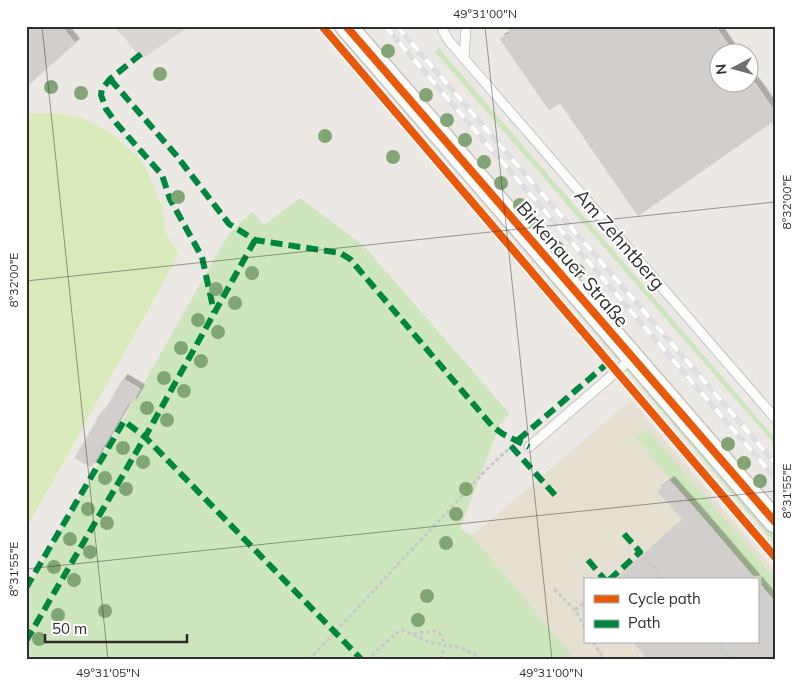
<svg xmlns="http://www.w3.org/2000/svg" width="801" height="686" font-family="Mulish,sans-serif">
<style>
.education{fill:#e6e0d3;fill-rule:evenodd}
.green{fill:#cee6be}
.pitch{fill:#d9eabb}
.plaza{fill:#dad6d2}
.building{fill:#d1cecb;stroke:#d7d4d0;filter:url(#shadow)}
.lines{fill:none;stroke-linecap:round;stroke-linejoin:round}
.service-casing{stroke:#c5c4c5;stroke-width:11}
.tertiary-casing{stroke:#c5c4c5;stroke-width:24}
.path{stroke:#c9c9c8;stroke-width:3;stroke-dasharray:4 2.5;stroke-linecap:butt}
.service{stroke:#fcfcfb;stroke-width:9}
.tertiary{stroke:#fcfcfb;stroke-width:21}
.rail-casing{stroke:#dfdfe1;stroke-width:5.5}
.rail{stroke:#fff;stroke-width:4;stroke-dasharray:11;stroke-linecap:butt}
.quiet{stroke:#00873e;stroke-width:6;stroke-dasharray:12 6;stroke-linecap:butt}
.cycleway-casing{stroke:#fff;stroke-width:11}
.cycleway{stroke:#e8590c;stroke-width:8}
.tree{fill:#82a575}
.ticks{fill:none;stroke:#2e2e2e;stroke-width:1;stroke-opacity:0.45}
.labels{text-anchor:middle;stroke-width:4.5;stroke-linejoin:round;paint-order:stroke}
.street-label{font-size:19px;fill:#2e2e2e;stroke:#fff}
.neatline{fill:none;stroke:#2e2e2e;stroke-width:2}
.ticks-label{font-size:12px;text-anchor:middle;fill:#2e2e2e}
</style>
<defs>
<filter id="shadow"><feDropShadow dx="4.5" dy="-4.5" stdDeviation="0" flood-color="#0004"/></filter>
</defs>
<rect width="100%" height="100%" fill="#ece8e4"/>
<path class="education" d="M 631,400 L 775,571 L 775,660 L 573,660 L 468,539 ZM 585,580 L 757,580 L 757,642 L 585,642 Z"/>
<path class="green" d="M 333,26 L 340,26 L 775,536 L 775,544 Z
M 439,48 L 775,438 L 775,445 L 435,52 Z
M 300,198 L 363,245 L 510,414 L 500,424 L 460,529 L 472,536 L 576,660 L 26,660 L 26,591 L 228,235 L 252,212 L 264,225 Z
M 647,429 L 775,578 L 774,601 L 636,438 Z"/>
<path class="pitch" d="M 55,113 L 83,118 L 112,134 L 139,158 L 147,171 L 162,207 L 165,232 L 179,254 L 26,529 L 26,114 Z"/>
<path class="plaza" d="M 114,26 L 190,26 L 142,59 Z"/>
<path class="building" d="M 26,26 L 61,26 L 75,43 L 26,87 Z
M 506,26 L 715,26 L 733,52 L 718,52 L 718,82 L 754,82 L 775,112 L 775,120 L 638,216 L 560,103 L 549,110 L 500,39 L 511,33 Z
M 123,379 L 140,389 L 132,403 L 129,402 L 91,467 L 75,458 L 100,414 L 102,415 Z
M 670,481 L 695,509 L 756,580 L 616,580 L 683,520 L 657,491 Z
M 757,581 L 775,602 L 775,660 L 648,660 L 633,642 L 757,642 Z"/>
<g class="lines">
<g class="service-casing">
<path id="service" d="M 443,26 L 443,31 L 449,41 L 775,418
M 464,59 L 466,26
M 529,447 L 632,358"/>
</g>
<g class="tertiary-casing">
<path id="tertiary" d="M 346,26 L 775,522"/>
</g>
<path class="path" d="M 640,552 L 664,580
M 554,589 L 575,610 L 585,627
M 575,610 L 585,602
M 413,634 L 434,631 L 440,634 L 445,644
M 593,642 L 605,660
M 717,642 L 732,660
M 309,660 L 487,469 L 517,441
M 367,660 L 396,633 L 403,630 L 429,642 L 445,645
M 440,660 L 445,645 L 459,647 L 478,656 L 479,660"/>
<use href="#service" class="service"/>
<use href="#tertiary" class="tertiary"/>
<g class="rail-casing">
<path id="rail" d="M 385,26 L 775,478
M 397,26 L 775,463"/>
</g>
<use href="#rail" class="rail"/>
<path class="quiet" d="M 141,54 L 110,79 L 102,89 L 101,95 L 106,109 L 117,124 L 162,175 L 170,199 L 202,257 L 214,312
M 110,79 L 176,155 L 229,224 L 255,240 L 340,253 L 350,259 L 493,427 L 503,434 L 529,447
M 518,440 L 609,362
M 511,446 L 555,495
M 588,560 L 605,580
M 609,580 L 640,552 L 624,534
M 26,588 L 124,421 L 145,437 L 362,660
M 26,641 L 145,437 L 255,240"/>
<g class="cycleway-casing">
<path id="cycleway" d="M 322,26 L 775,557
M 346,26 L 775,522"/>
</g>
<use href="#cycleway" class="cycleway"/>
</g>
<g class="tree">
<circle cx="388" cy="51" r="7"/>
<circle cx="160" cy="74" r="7"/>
<circle cx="51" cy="87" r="7"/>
<circle cx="81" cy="93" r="7"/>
<circle cx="426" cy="95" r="7"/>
<circle cx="447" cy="120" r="7"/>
<circle cx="325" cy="136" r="7"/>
<circle cx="465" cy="140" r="7"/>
<circle cx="393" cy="157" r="7"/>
<circle cx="484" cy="162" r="7"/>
<circle cx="501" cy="183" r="7"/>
<circle cx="178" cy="197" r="7"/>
<circle cx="520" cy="205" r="7"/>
<circle cx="536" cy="224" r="7"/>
<circle cx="557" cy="248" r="7"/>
<circle cx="578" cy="271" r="7"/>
<circle cx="252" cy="273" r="7"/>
<circle cx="216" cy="289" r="7"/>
<circle cx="595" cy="292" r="7"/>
<circle cx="235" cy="303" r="7"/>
<circle cx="614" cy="313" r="7"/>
<circle cx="198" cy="320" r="7"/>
<circle cx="218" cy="332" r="7"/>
<circle cx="181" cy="348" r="7"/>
<circle cx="201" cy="361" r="7"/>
<circle cx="164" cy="378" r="7"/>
<circle cx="184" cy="391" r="7"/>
<circle cx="147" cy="408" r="7"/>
<circle cx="167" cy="420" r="7"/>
<circle cx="728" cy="444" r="7"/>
<circle cx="123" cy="448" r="7"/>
<circle cx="143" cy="462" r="7"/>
<circle cx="744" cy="463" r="7"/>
<circle cx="105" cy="478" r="7"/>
<circle cx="760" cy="481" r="7"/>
<circle cx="126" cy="489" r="7"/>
<circle cx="466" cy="489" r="7"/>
<circle cx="88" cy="509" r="7"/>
<circle cx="456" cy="514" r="7"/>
<circle cx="107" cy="523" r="7"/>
<circle cx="70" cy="539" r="7"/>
<circle cx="446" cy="543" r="7"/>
<circle cx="90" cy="552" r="7"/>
<circle cx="54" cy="567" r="7"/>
<circle cx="74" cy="580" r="7"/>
<circle cx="427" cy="596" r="7"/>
<circle cx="105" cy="611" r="7"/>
<circle cx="58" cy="615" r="7"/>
<circle cx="418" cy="620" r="7"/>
<circle cx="39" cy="639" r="7"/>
</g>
<path class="ticks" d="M 42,26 L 108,660M 485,26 L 552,660M 26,281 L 775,202M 26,569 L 775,491"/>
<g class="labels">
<g class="street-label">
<text transform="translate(620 239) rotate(49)" y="7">Am Zehntberg</text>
<text transform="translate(573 264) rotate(49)" y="7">Birkenauer Straße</text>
</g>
</g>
<rect width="801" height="686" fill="none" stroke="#ffffff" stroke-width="55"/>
<rect x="584" y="578" width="175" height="65" fill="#ffffff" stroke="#ababab"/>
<rect x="594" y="595" width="25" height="8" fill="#e8590c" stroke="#ababab"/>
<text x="628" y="604" font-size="15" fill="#2e2e2e">Cycle path</text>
<rect x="594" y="620" width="25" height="8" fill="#00873e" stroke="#ababab"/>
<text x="628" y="628" font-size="15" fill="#2e2e2e">Path</text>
<g transform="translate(734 68) rotate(264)"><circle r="24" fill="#ffffff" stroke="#ababab"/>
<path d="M0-4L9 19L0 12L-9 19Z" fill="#706f6e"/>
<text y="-8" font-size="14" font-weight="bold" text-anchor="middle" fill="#2e2e2e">N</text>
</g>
<path d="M45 634v8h142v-8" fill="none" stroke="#2e2e2e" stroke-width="2.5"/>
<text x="52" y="634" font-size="15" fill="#2e2e2e" stroke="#ffffff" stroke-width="4" paint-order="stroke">50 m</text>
<rect x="28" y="28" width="746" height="630" class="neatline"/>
<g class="ticks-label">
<text x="485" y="18">49°31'00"N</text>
<text transform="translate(787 202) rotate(-90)" y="4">8°32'00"E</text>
<text transform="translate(14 280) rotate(-90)" y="4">8°32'00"E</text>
<text transform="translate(787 491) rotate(-90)" y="4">8°31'55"E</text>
<text transform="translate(14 569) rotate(-90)" y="4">8°31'55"E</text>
<text x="108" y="677">49°31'05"N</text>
<text x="551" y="677">49°31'00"N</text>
</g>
</svg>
